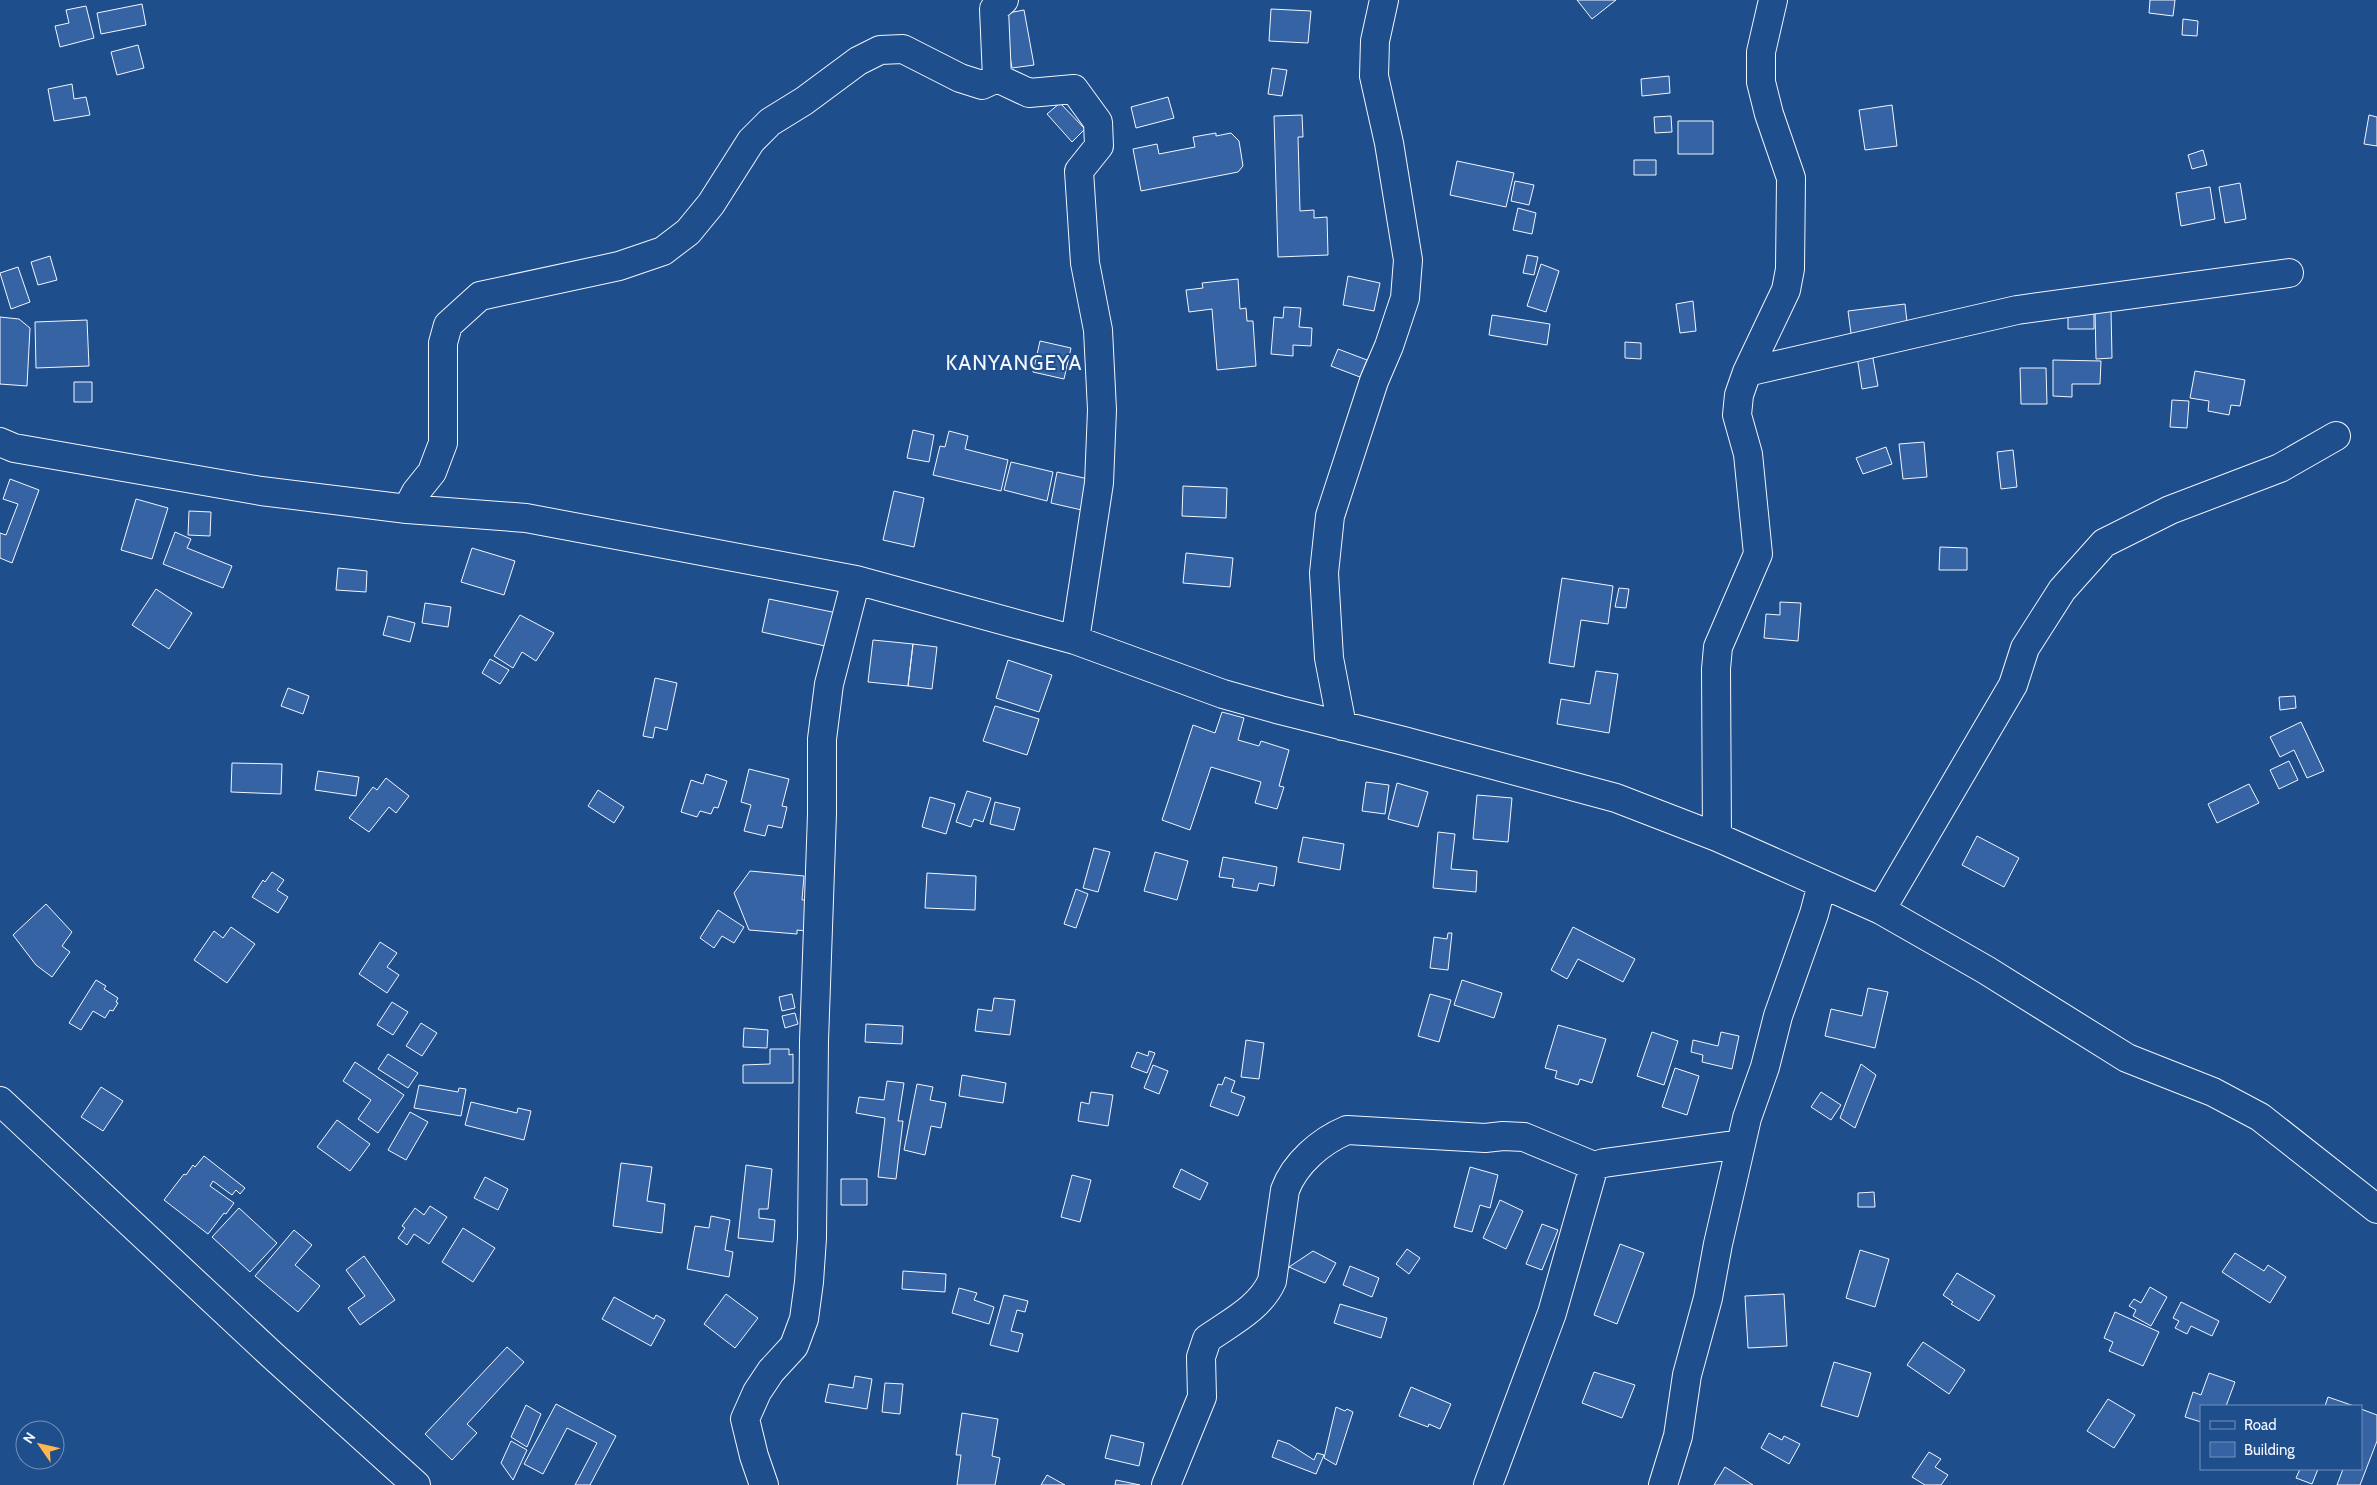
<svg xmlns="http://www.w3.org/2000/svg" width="2377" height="1485" font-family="Cabin,sans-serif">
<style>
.building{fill:#3563a3;stroke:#f2f6ff}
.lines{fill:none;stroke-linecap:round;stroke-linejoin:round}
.minor-casing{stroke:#f2f6ff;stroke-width:30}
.minor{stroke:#1f4e8c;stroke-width:28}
.labels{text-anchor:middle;stroke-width:4;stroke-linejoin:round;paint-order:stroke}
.quarter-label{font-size:21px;letter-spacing:1px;fill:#f2f6ff;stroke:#1f4e8c}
</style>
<rect width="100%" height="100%" fill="#1f4e8c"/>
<path class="building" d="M 1577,0 L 1616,0 L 1592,19 Z
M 2150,0 L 2175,0 L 2173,16 L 2149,13 Z
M 142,4 L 146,25 L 101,34 L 97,13 Z
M 86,6 L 94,38 L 60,47 L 55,26 L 69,23 L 66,10 Z
M 1271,9 L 1311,11 L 1308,43 L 1269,41 Z
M 1024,10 L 1034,65 L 1012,68 L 1003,14 Z
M 2183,19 L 2198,21 L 2197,36 L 2182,35 Z
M 138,45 L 144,68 L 117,75 L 111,52 Z
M 1272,68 L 1287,70 L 1282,96 L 1268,94 Z
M 1669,76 L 1670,93 L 1642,96 L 1641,79 Z
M 72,84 L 74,99 L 86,97 L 90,115 L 54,121 L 48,89 Z
M 1168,97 L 1174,118 L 1136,128 L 1131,107 Z
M 1060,103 L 1085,129 L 1072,142 L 1047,114 Z
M 1892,105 L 1897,146 L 1865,150 L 1859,110 Z
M 1302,115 L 1303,137 L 1298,137 L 1300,211 L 1314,210 L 1314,218 L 1327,217 L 1328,255 L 1278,257 L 1274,116 Z
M 2369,115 L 2377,117 L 2377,146 L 2364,144 Z
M 1671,116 L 1672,132 L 1655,133 L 1654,117 Z
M 1678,121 L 1713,121 L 1713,154 L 1678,154 Z
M 1216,133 L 1216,136 L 1231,133 L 1239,141 L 1243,166 L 1238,172 L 1141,191 L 1133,149 L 1157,144 L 1159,154 L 1195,147 L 1193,137 Z
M 2203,150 L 2207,165 L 2192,169 L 2188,155 Z
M 1634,160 L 1656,160 L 1656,175 L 1634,175 Z
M 1457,161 L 1514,173 L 1506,207 L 1450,195 Z
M 1515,181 L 1534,185 L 1529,205 L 1511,201 Z
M 2240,183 L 2246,219 L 2225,223 L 2219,187 Z
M 2210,187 L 2215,219 L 2181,226 L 2176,193 Z
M 1518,208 L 1536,213 L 1532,234 L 1513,230 Z
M 1527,255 L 1538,257 L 1534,275 L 1523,273 Z
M 50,256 L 57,280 L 38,285 L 31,262 Z
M 1541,264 L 1559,271 L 1546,312 L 1527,306 Z
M 18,267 L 30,302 L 11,309 L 0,273 Z
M 1348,276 L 1380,283 L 1374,311 L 1343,305 Z
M 1238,279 L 1240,309 L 1246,308 L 1247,321 L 1253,321 L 1256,366 L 1217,370 L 1212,309 L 1189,312 L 1186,290 L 1203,288 L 1202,283 Z
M 1693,301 L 1696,331 L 1680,333 L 1676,304 Z
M 1905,304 L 1907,322 L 1852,341 L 1848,311 Z
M 1284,307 L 1301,308 L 1299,327 L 1312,328 L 1311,346 L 1293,345 L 1293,356 L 1271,354 L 1274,317 L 1283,318 Z
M 2095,309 L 2111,310 L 2112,358 L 2096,359 Z
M 2068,310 L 2094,310 L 2094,329 L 2068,329 Z
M 1492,315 L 1550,324 L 1547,345 L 1489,335 Z
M 0,317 L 19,319 L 30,328 L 27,386 L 0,384 Z
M 87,320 L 89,366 L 36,368 L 35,322 Z
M 1040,341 L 1071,348 L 1064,379 L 1033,372 Z
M 1625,342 L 1641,343 L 1641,359 L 1625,358 Z
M 1338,349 L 1367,360 L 1360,377 L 1331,366 Z
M 1872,353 L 1878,386 L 1862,389 L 1857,356 Z
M 2053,360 L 2101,361 L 2100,384 L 2072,384 L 2072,397 L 2053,396 Z
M 2020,368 L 2046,368 L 2047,404 L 2021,404 Z
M 2195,371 L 2245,380 L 2240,406 L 2231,405 L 2229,415 L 2208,411 L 2209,401 L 2190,398 Z
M 74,382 L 92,382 L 92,402 L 74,402 Z
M 2172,400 L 2189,401 L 2187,428 L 2170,427 Z
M 913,430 L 934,435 L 929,462 L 907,458 Z
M 949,431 L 968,436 L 965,449 L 1008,460 L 1001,491 L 933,475 L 940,446 L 945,447 Z
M 1924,442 L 1927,477 L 1903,479 L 1899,444 Z
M 1886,447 L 1892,464 L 1863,474 L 1856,458 Z
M 2013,450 L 2017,487 L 2001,489 L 1997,452 Z
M 1011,462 L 1053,472 L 1047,501 L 1004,490 Z
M 1057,472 L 1093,480 L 1086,511 L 1051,503 Z
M 10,479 L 39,490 L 12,563 L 0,558 L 0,533 L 6,535 L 18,504 L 3,499 Z
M 1183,486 L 1227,488 L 1226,518 L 1182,516 Z
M 894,491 L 924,498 L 914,547 L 883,540 Z
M 136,499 L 168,508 L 152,559 L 121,550 Z
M 189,511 L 211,512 L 210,536 L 188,535 Z
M 175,532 L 191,539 L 187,548 L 232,566 L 223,588 L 163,564 Z
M 1940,547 L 1967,548 L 1967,570 L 1939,570 Z
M 472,548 L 515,561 L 504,595 L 461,582 Z
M 1186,553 L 1233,558 L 1230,587 L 1183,583 Z
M 338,568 L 367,571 L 366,592 L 336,590 Z
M 1562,578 L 1613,586 L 1608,624 L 1581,620 L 1574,667 L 1549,663 Z
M 1619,588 L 1629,589 L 1626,608 L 1615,607 Z
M 156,589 L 192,613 L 169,649 L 132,625 Z
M 769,599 L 842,614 L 834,648 L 762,632 Z
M 1780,602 L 1801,603 L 1798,641 L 1764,638 L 1766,614 L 1780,615 Z
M 425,603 L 451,607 L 448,627 L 422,623 Z
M 520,615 L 554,633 L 536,661 L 522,652 L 513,668 L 494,656 Z
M 388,616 L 415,623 L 410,642 L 383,635 Z
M 873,640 L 913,644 L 908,686 L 868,682 Z
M 913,644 L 937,647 L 932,689 L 908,686 Z
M 490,659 L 509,670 L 500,684 L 482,673 Z
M 1008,660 L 1052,675 L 1039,712 L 996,698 Z
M 1596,671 L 1618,674 L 1609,733 L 1557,724 L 1561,699 L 1590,704 Z
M 655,678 L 677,683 L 667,730 L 655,727 L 653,738 L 643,736 Z
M 288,688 L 309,696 L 303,714 L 281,706 Z
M 2295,696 L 2296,708 L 2280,710 L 2279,697 Z
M 995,706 L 1039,719 L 1027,755 L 983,741 Z
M 1222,712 L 1244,718 L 1238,740 L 1259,746 L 1261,741 L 1289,750 L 1279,786 L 1284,787 L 1277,809 L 1255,803 L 1261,782 L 1211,767 L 1190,830 L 1162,820 L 1193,725 L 1215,733 Z
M 2301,722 L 2324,771 L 2307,778 L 2294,750 L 2280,757 L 2270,737 Z
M 2289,761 L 2298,780 L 2279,789 L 2270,770 Z
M 232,763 L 282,764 L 281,794 L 231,792 Z
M 749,769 L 789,779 L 782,806 L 787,807 L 782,828 L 768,825 L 765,836 L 744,831 L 751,805 L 741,802 Z
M 318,771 L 359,777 L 356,796 L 315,790 Z
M 706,774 L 727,781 L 718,808 L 714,807 L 711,814 L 700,811 L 697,817 L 681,812 L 691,780 L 703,784 Z
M 386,778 L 409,796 L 396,813 L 389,807 L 369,832 L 349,818 L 373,787 L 377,790 Z
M 1366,782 L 1389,785 L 1385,814 L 1362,811 Z
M 1397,783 L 1428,792 L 1418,827 L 1388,819 Z
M 2249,784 L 2259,803 L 2217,823 L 2208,804 Z
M 598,790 L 624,807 L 614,823 L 588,806 Z
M 967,791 L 991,798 L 983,822 L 974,819 L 971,827 L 956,822 Z
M 1477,795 L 1512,798 L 1508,842 L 1473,839 Z
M 930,797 L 955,804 L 946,834 L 922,827 Z
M 995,802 L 1020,808 L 1014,830 L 990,824 Z
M 1438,832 L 1455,834 L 1451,869 L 1477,871 L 1476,892 L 1433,888 Z
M 1977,836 L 2019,858 L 2004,887 L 1962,865 Z
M 1303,837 L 1344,844 L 1340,870 L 1298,862 Z
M 1094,848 L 1110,852 L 1098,892 L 1083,888 Z
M 1155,852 L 1188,861 L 1177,900 L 1144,891 Z
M 1223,857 L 1277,867 L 1274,886 L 1259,883 L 1257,891 L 1232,887 L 1234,879 L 1219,877 Z
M 750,871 L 804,876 L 802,900 L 809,900 L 807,931 L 797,930 L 797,934 L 749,930 L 734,893 Z
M 272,872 L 284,880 L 277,890 L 288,897 L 278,913 L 252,897 L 263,880 L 265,882 Z
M 927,873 L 976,876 L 975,910 L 925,908 Z
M 1076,889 L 1088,894 L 1076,928 L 1064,924 Z
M 46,904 L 72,932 L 62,946 L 70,952 L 52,977 L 36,965 L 13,935 Z
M 718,910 L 744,927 L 734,943 L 722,936 L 714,948 L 700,938 Z
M 231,927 L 255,944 L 227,983 L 194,960 L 214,931 L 223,938 Z
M 1573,927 L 1635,959 L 1623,982 L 1578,959 L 1567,979 L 1551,970 Z
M 1448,933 L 1452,933 L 1448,970 L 1430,968 L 1434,937 L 1447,939 Z
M 380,942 L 397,953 L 387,967 L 399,975 L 387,993 L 359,974 Z
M 96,980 L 106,986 L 104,989 L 118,998 L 116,1002 L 118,1003 L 113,1011 L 110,1010 L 105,1018 L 93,1011 L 81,1030 L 69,1023 Z
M 1462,980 L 1502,993 L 1494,1018 L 1454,1005 Z
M 1868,988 L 1888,992 L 1875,1048 L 1825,1036 L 1831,1009 L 1862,1016 Z
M 792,994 L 795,1008 L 782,1011 L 779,997 Z
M 1430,994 L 1451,1000 L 1439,1042 L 1418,1036 Z
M 994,998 L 1015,1000 L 1010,1035 L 975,1031 L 978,1009 L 992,1011 Z
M 392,1002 L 408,1012 L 393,1035 L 377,1025 Z
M 795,1013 L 798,1024 L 785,1028 L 782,1016 Z
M 421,1023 L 437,1033 L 422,1056 L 406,1046 Z
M 866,1024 L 903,1026 L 902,1044 L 865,1042 Z
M 1558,1025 L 1606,1039 L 1592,1083 L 1580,1079 L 1578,1085 L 1555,1078 L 1557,1071 L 1545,1068 Z
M 744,1028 L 768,1030 L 767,1048 L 743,1047 Z
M 1652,1032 L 1678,1041 L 1664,1085 L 1637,1076 Z
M 1721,1032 L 1739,1036 L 1732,1069 L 1702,1062 L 1703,1055 L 1691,1052 L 1693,1040 L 1718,1046 Z
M 1246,1040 L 1264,1043 L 1259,1079 L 1241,1077 Z
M 770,1049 L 789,1049 L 789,1055 L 793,1054 L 793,1083 L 743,1083 L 743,1065 L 770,1064 Z
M 1149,1051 L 1155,1053 L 1147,1073 L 1131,1067 L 1137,1052 L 1148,1056 Z
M 388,1054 L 418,1073 L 408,1088 L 378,1069 Z
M 355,1062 L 404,1095 L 378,1133 L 358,1119 L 371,1100 L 343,1081 Z
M 1861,1064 L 1876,1075 L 1855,1128 L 1840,1118 Z
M 1153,1065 L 1168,1071 L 1159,1094 L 1144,1088 Z
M 1675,1068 L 1699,1076 L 1687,1115 L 1662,1107 Z
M 962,1075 L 1006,1083 L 1003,1103 L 959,1096 Z
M 1225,1077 L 1235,1081 L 1231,1092 L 1245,1097 L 1238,1116 L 1210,1106 L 1218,1084 L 1222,1085 Z
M 887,1081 L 904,1083 L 898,1121 L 903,1121 L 896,1179 L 878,1177 L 885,1118 L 856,1113 L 859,1097 L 884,1100 Z
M 917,1084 L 933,1087 L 930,1100 L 946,1103 L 941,1128 L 931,1126 L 925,1155 L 904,1150 Z
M 419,1085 L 458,1092 L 459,1088 L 466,1089 L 461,1116 L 414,1108 Z
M 101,1087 L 123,1101 L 103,1131 L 81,1117 Z
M 1091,1092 L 1113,1095 L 1108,1126 L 1078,1121 L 1081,1102 L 1089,1104 Z
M 1821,1092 L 1841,1105 L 1831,1120 L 1811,1107 Z
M 471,1102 L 517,1113 L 518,1108 L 531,1111 L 524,1140 L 465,1125 Z
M 410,1112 L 428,1122 L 406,1160 L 388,1150 Z
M 337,1120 L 370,1144 L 350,1171 L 317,1147 Z
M 204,1156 L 245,1188 L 240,1194 L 236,1190 L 232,1195 L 213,1181 L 210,1186 L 234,1203 L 226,1214 L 224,1213 L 208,1234 L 164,1200 L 184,1174 L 186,1175 L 193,1165 L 195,1167 Z
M 621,1163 L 652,1167 L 647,1201 L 665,1204 L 662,1233 L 613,1226 Z
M 746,1165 L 772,1169 L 768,1209 L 759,1209 L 759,1218 L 775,1220 L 773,1242 L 738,1238 Z
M 1470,1167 L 1498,1175 L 1490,1208 L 1480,1205 L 1472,1232 L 1454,1227 Z
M 1181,1169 L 1208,1183 L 1200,1200 L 1173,1187 Z
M 1072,1175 L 1091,1180 L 1080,1222 L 1061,1217 Z
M 485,1177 L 508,1189 L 498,1210 L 474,1198 Z
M 841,1179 L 867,1179 L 867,1205 L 841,1205 Z
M 1874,1192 L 1875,1207 L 1858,1207 L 1858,1193 Z
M 1500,1200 L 1523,1211 L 1506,1249 L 1483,1238 Z
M 430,1206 L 447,1217 L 429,1244 L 414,1234 L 407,1245 L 398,1238 L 405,1228 L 402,1226 L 415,1208 L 424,1215 Z
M 239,1208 L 277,1243 L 250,1272 L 212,1237 Z
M 711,1216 L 730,1220 L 725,1250 L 733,1252 L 729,1277 L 687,1269 L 695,1226 L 709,1228 Z
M 1542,1224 L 1558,1230 L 1542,1270 L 1526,1264 Z
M 463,1228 L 495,1248 L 473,1282 L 442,1262 Z
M 294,1230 L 312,1245 L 295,1265 L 320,1286 L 298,1312 L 255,1276 Z
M 1620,1244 L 1644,1253 L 1617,1324 L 1594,1315 Z
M 1407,1249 L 1420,1258 L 1409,1274 L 1396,1264 Z
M 1860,1250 L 1889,1259 L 1875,1307 L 1846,1298 Z
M 1313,1251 L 1336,1263 L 1325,1283 L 1289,1267 Z
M 2235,1253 L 2264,1271 L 2268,1265 L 2286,1277 L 2270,1303 L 2222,1272 Z
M 364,1256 L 395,1300 L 360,1325 L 348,1308 L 365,1296 L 346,1270 Z
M 1350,1266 L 1379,1278 L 1372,1297 L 1343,1285 Z
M 903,1271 L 946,1274 L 945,1292 L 902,1289 Z
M 1957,1273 L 1995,1296 L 1979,1321 L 1951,1304 L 1953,1302 L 1943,1295 Z
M 2150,1287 L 2167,1297 L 2151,1326 L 2133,1316 L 2136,1310 L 2129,1306 L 2134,1299 L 2141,1303 Z
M 959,1288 L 977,1293 L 974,1300 L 994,1307 L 989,1324 L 952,1313 Z
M 726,1294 L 758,1318 L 735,1348 L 704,1324 Z
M 1784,1294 L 1787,1346 L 1748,1348 L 1745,1296 Z
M 1004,1295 L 1028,1301 L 1025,1312 L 1017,1310 L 1011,1331 L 1023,1334 L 1018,1352 L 990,1345 Z
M 614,1297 L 654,1319 L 656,1315 L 665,1320 L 651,1346 L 602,1319 Z
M 2181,1302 L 2219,1321 L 2212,1336 L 2191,1326 L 2187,1334 L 2175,1328 L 2179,1321 L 2173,1318 Z
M 1340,1304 L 1387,1318 L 1381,1338 L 1334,1323 Z
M 2115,1312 L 2159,1332 L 2143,1366 L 2109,1351 L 2113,1342 L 2104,1338 Z
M 1923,1342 L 1965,1370 L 1949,1394 L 1907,1365 Z
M 507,1347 L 524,1362 L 467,1424 L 477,1433 L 452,1460 L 425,1434 Z
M 1834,1362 L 1871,1373 L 1858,1417 L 1821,1406 Z
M 1594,1372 L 1635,1385 L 1622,1418 L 1582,1403 Z
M 2209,1373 L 2235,1382 L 2226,1406 L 2201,1406 L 2201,1422 L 2185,1417 L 2193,1392 L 2201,1395 Z
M 855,1376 L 872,1379 L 867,1409 L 825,1402 L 829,1384 L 853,1388 Z
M 885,1383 L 903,1384 L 900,1414 L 882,1412 Z
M 1411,1387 L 1451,1404 L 1440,1429 L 1429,1424 L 1428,1427 L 1399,1416 Z
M 2328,1397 L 2354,1406 L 2325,1406 Z
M 2108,1399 L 2135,1415 L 2114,1448 L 2087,1431 Z
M 556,1404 L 616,1436 L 590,1485 L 575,1485 L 597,1443 L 567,1428 L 543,1474 L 524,1464 Z
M 526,1405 L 541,1414 L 527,1447 L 511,1437 Z
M 1336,1407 L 1345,1411 L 1347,1409 L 1353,1412 L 1336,1465 L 1324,1458 Z
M 2361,1409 L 2377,1415 L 2377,1441 L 2360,1485 L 2337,1485 L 2343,1469 L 2361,1469 Z
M 962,1413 L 998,1419 L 992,1456 L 1000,1458 L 995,1485 L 957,1485 L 961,1455 L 956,1455 Z
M 1769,1433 L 1782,1440 L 1784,1436 L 1800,1444 L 1789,1464 L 1761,1448 Z
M 1111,1435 L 1144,1443 L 1139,1466 L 1105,1458 Z
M 1278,1440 L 1289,1444 L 1314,1460 L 1317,1453 L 1324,1455 L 1316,1474 L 1272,1457 Z
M 511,1441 L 527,1450 L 513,1480 L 501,1463 Z
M 1929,1452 L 1941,1459 L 1935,1467 L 1948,1475 L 1941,1485 L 1925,1485 L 1912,1477 Z
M 1725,1467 L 1753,1485 L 1714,1485 Z
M 2300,1469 L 2318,1469 L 2312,1484 L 2296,1478 Z
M 1047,1475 L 1065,1485 L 1041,1485 Z
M 1116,1480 L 1140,1485 L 1115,1485 Z"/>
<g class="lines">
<g class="minor-casing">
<path id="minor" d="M 997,78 L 1029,93 L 1074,89 L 1098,122 L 1099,146 L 1079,171 L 1085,263 L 1098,330 L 1102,410 L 1099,483 L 1075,640
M 1747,372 L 2017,310 L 2289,273
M 0,442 L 14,448 L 261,491 L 407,509 L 526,518 L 856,580 L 1075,640 L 1223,694 L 1280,710 L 1404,741 L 1616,798 L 1717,837 L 1881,910 L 1986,970 L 2127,1058 L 2213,1092 L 2260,1117 L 2377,1209
M 407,509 L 416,492 L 432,472 L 443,443 L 443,343 L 448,325 L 480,296 L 619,266 L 663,251 L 688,232 L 711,204 L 751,141 L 770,122 L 804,101 L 858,61 L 880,50 L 903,49 L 960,78 L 982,85 L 997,78 L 994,9 L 1004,0
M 1342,726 L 1329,658 L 1324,573 L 1330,516 L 1374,381 L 1389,346 L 1405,298 L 1408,260 L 1389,143 L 1374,76 L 1375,41 L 1384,0
M 1717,837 L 1716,669 L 1718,647 L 1758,554 L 1748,454 L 1737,415 L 1739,395 L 1747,372 L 1786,290 L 1790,269 L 1791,178 L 1769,114 L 1761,82 L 1761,52 L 1773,0
M 1881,910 L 2013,685 L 2025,648 L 2062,590 L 2104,543 L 2170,510 L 2280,468 L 2336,436
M 0,1101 L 271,1354 L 416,1485
M 764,1485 L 754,1456 L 745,1419 L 757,1392 L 771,1371 L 794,1346 L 804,1319 L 809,1282 L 812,1238 L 814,1041 L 822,814 L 822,739 L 829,684 L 856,580
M 1166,1485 L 1202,1397 L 1201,1357 L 1207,1339 C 1231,1322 1260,1308 1272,1281 L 1285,1190 C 1295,1163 1321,1141 1347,1130 L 1485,1138 L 1503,1136 L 1524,1137 L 1594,1166 L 1604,1163 L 1741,1144
M 1488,1485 L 1552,1313 L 1594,1166
M 1663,1485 L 1678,1436 L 1687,1375 L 1708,1298 L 1718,1244 L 1747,1118 L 1765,1067 L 1778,1016 L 1814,914 L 1822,884"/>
</g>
<use href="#minor" class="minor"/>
</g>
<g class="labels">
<g class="quarter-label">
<text x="1014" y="370">KANYANGEYA</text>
</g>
</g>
<rect x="2200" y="1405" width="162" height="65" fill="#1f4e8c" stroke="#7391ba"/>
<rect x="2210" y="1421" width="25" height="8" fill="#1f4e8c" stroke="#7391ba"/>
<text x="2244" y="1430" font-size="15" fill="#f2f6ff">Road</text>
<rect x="2210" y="1442" width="25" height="15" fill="#3563a3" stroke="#7391ba"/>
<text x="2244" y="1455" font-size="15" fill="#f2f6ff">Building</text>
<g transform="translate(40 1445) rotate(304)"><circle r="24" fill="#1f4e8c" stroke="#7391ba"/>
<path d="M0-4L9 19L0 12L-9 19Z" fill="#ffb74d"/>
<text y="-8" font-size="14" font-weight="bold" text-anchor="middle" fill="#f2f6ff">N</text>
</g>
</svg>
